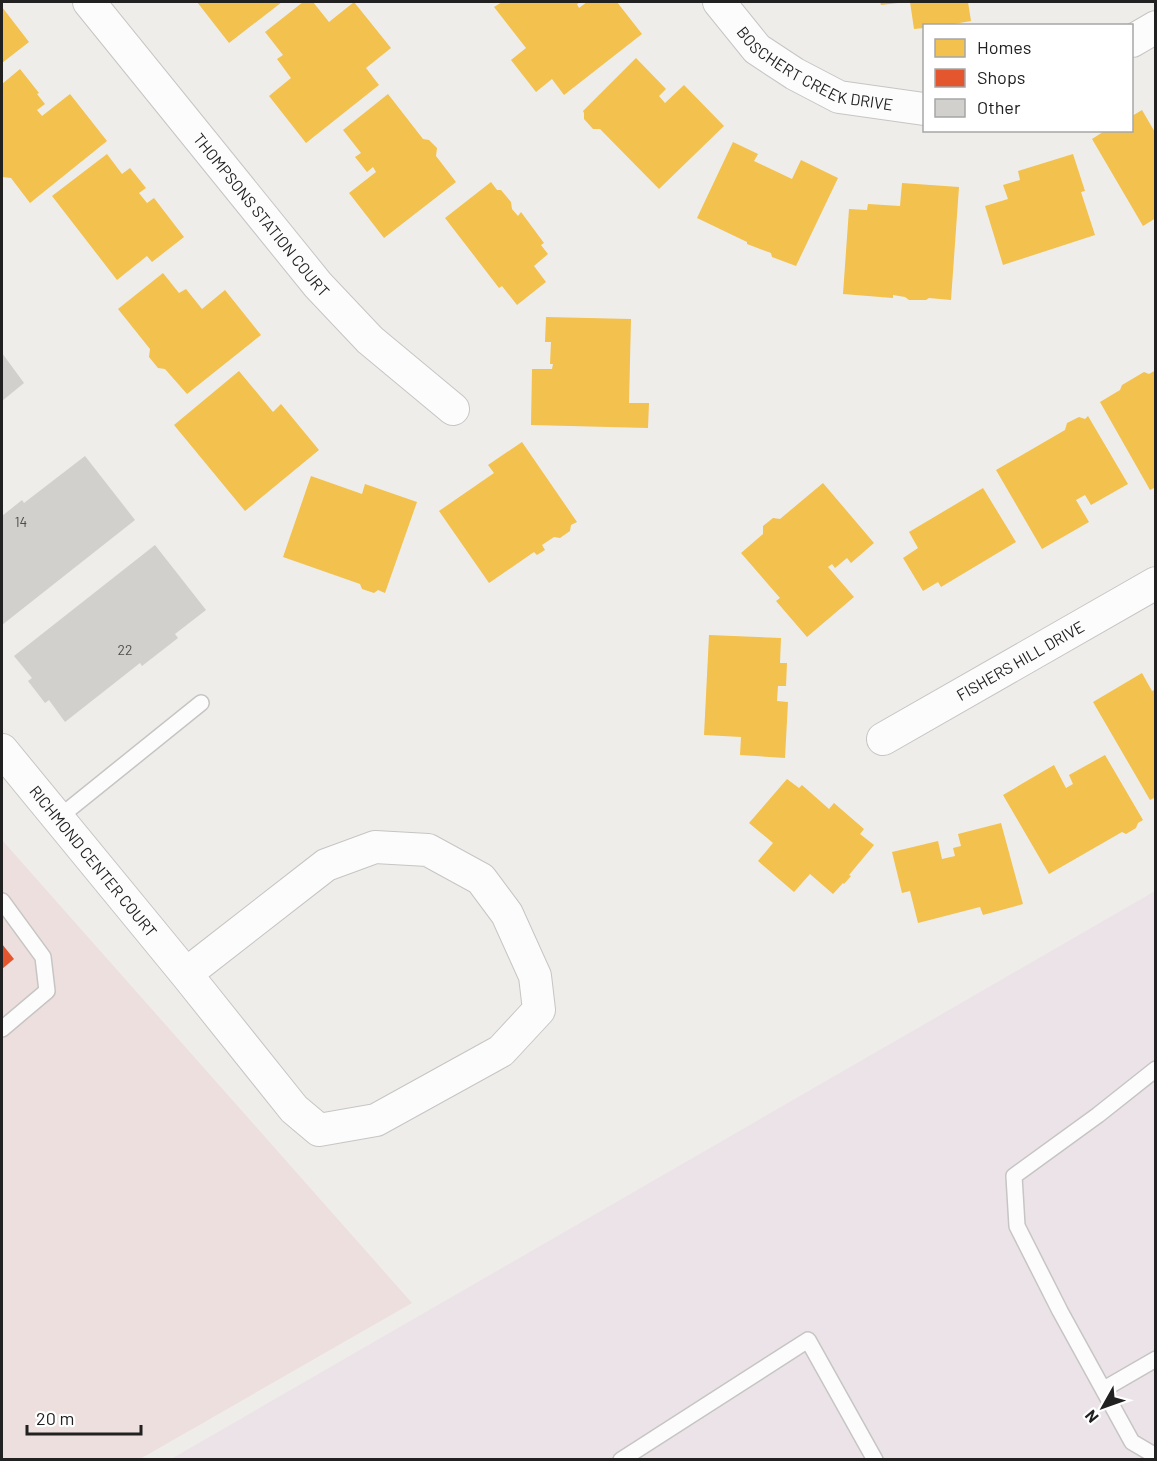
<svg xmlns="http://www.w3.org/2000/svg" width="1157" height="1461" font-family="Barlow,sans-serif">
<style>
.commercial{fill:#ecdfdd}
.industrial{fill:#ece3e8}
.homes{fill:#f2c14e}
.shops{fill:#e4572e}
.building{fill:#d2d0cd}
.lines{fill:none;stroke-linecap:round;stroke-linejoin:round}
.lane-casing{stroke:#c6c5c4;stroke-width:18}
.street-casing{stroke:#c6c5c4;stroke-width:34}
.lane{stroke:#fdfcfc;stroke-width:15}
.street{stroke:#fdfcfc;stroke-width:32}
.labels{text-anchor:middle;stroke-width:6;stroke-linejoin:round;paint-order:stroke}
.number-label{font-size:14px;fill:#4d4d4c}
.street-label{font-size:16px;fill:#212121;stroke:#fff}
</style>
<rect width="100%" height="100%" fill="#efedea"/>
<path class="commercial" d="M 2,840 L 412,1303 L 140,1459 L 2,1459 Z"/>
<path class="industrial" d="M 1155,891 L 1155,1459 L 171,1459 Z"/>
<path class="homes" d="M 197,2 L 282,2 L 229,43 Z
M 303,2 L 313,2 L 329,22 L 354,2 L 391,48 L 366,68 L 379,85 L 306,143 L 269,96 L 291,78 L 277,59 L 283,55 L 265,32 Z
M 502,2 L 581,2 L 577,4 L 579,8 L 587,2 L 617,2 L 642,34 L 564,95 L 552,79 L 536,92 L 511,60 L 526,48 L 494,7 Z
M 880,2 L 898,2 L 898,3 L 881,5 Z
M 910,2 L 968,2 L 971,21 L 942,26 L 924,26 L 924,28 L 914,29 Z
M 2,7 L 29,42 L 2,63 Z
M 636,58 L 666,89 L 659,96 L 665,103 L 684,85 L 724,126 L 659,189 L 600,129 L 593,129 L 584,119 L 584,113 L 583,111 Z
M 20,69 L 39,93 L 37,94 L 45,104 L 37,110 L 42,116 L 70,94 L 107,141 L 30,203 L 11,178 L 2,177 L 2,84 Z
M 388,94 L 423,139 L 429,140 L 437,148 L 436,156 L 456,182 L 384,238 L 349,193 L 376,172 L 373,167 L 367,172 L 355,157 L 361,153 L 343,130 Z
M 1142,110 L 1156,134 L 1156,218 L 1143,226 L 1092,139 L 1106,130 L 1132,130 L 1132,116 Z
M 733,142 L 758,154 L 754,161 L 792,179 L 801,160 L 838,178 L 796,266 L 772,257 L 771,253 L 747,244 L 747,242 L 697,218 Z
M 107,154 L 122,174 L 130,168 L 146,188 L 139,193 L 147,203 L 154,198 L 184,237 L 152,262 L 147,256 L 117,280 L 52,196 Z
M 1073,154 L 1085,191 L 1081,192 L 1095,235 L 1003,265 L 985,206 L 1008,199 L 1003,185 L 1020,180 L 1018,171 Z
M 491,182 L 497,190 L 501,190 L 511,202 L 512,209 L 518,216 L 521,212 L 544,243 L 541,245 L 548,254 L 534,266 L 546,282 L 517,305 L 502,286 L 499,288 L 445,218 Z
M 902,183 L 959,187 L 951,300 L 929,298 L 926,300 L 909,300 L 905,297 L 893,295 L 893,298 L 843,294 L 849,209 L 867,210 L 868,204 L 900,206 Z
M 163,273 L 179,293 L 186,289 L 202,309 L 225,290 L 261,335 L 187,394 L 165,369 L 158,368 L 149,357 L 150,349 L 118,309 Z
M 546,317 L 631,319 L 629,403 L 649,403 L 648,428 L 531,425 L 532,369 L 552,369 L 553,364 L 550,364 L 551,342 L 545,342 Z
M 1156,370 L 1156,487 L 1150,490 L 1100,402 L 1120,390 L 1122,385 L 1144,372 L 1149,374 Z
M 239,371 L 273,412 L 281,404 L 319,450 L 245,511 L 174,425 Z
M 1088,416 L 1128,484 L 1091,505 L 1085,495 L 1076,500 L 1089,522 L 1042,549 L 996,470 L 1065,430 L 1067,423 L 1079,417 L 1085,419 Z
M 522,442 L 577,522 L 571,525 L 570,531 L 560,538 L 554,537 L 542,545 L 545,550 L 537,555 L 534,552 L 489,583 L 439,511 L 494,473 L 488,465 Z
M 311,476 L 362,494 L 365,484 L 417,502 L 385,593 L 378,590 L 374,593 L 362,589 L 360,584 L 283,557 Z
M 823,483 L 874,543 L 851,563 L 847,558 L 835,568 L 832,564 L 828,567 L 854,597 L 807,637 L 776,601 L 780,598 L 741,553 L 763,534 L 763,526 L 773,518 L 780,519 Z
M 983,488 L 1016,542 L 941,587 L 938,582 L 923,591 L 903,558 L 918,548 L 909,532 Z
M 709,635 L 781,638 L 780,663 L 787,663 L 786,686 L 778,686 L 777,701 L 788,702 L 785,758 L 740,755 L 741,737 L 704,735 Z
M 1142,673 L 1152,691 L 1156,689 L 1156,797 L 1150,800 L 1093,702 Z
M 1105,755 L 1143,820 L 1138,823 L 1136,828 L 1126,834 L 1122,832 L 1049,874 L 1003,795 L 1054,765 L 1066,788 L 1073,784 L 1069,775 Z
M 787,779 L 799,788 L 802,785 L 829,809 L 834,803 L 864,829 L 860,834 L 874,845 L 849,875 L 851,876 L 844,884 L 843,883 L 833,894 L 810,874 L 794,892 L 758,861 L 773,843 L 749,823 Z
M 1001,823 L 1023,904 L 983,915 L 980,907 L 918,923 L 910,891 L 902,893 L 892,852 L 938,841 L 942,859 L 955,856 L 953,848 L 961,846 L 958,834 Z"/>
<path class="shops" d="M 2,944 L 14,959 L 2,969 Z"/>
<path class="building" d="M 2,353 L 24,383 L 2,401 Z
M 85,456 L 135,520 L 2,625 L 2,520 L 3,519 L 2,516 L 22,500 L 24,503 Z
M 155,545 L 206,610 L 175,634 L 178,638 L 142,666 L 140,663 L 65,722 L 49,700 L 45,703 L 28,681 L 32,678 L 14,656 Z"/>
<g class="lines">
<g class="lane-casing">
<path id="lane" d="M 57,819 L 201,703
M 2,901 L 43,957 L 47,991 L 2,1029
M 1156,1069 L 1098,1115 L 1014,1176 L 1017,1226 L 1060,1311 L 1132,1442 L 1156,1456
M 1104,1389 L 1156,1359
M 621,1460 L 808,1340 L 875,1460"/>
</g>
<g class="street-casing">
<g id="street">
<path id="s1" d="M 89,2 L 318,285 L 370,340 L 453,409"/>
<path id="s2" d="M 719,2 L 757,49 L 795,74 L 839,97 L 924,109"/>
<path d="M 1132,41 L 1156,27"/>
<path id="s3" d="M 883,739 L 1156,583"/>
<path id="s4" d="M 2,750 L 186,974 L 294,1109 L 319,1130 L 376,1120 L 501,1051 L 539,1010 L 535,976 L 507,914 L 481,879 L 428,850 L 375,847 L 326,865 L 186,974"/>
</g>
</g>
<use href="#lane" class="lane"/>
<use href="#street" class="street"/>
</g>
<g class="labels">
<g class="number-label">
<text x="21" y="527">14</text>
<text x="125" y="655">22</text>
</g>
<g class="street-label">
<text dy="6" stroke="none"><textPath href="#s2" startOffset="122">BOSCHERT CREEK DRIVE</textPath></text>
<text dy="6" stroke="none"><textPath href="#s1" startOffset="274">THOMPSONS STATION COURT</textPath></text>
<text dy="6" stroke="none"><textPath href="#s3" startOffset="158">FISHERS HILL DRIVE</textPath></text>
<text dy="6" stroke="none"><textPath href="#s4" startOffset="144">RICHMOND CENTER COURT</textPath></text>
</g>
</g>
<rect width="1157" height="1461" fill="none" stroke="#212121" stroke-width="6"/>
<rect x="923" y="24" width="210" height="108" fill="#ffffff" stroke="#a6a6a6" stroke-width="1.5"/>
<rect x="935" y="39" width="30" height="18" fill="#f2c14e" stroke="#a6a6a6" stroke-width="1.5"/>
<text x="977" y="54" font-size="18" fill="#212121">Homes</text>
<rect x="935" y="69" width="30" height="18" fill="#e4572e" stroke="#a6a6a6" stroke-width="1.5"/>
<text x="977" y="84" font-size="18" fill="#212121">Shops</text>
<rect x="935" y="99" width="30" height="18" fill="#d2d0cd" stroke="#a6a6a6" stroke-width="1.5"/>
<text x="977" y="114" font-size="18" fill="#212121">Other</text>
<g transform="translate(1103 1407) rotate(230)" stroke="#ffffff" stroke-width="4.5" paint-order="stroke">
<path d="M0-4.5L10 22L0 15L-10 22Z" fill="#212121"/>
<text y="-9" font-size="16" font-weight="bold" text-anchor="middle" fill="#212121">N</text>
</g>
<path d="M27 1425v9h114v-9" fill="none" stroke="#212121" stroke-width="3"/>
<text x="36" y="1425" font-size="18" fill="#212121" stroke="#ffffff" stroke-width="4.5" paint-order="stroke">20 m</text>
</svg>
